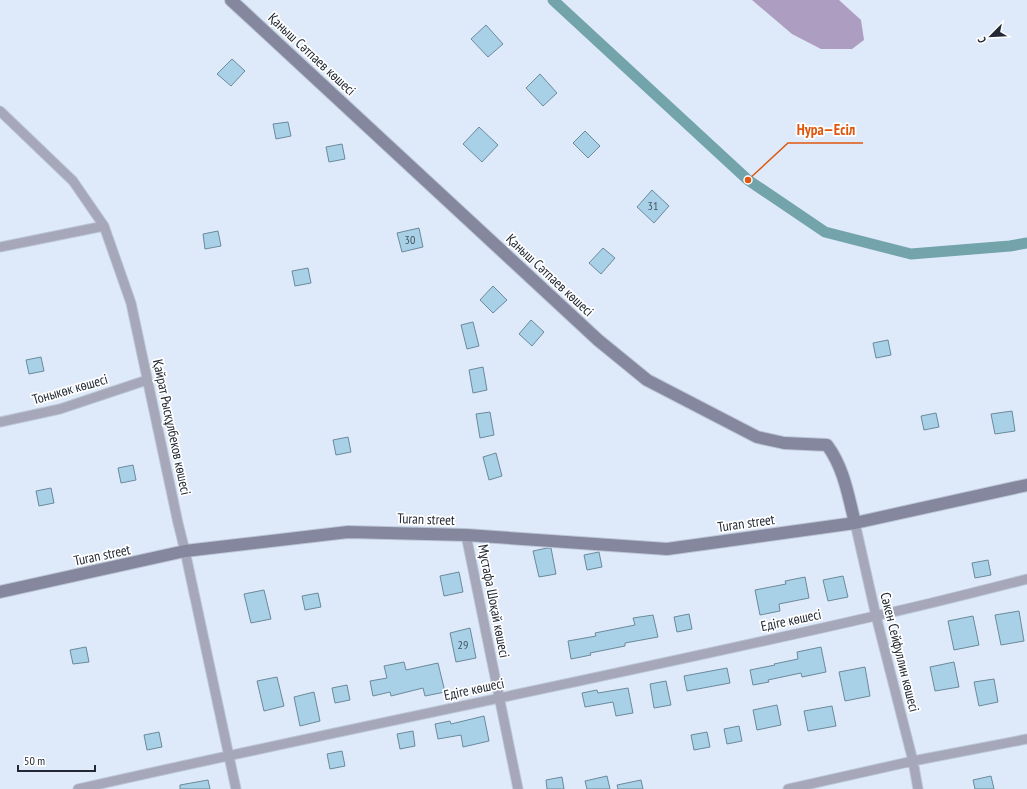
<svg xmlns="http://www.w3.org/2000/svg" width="1027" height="789" font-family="'PT Sans Narrow',sans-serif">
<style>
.forest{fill:#ad9dc0}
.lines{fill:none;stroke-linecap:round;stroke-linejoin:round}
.canal{stroke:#73a3ab;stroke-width:11}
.building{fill:#a8d0e6;stroke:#6b8a9b}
.street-casing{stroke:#bcc7d6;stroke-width:11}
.secondary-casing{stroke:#bcc7d6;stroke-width:14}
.street{stroke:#a6a7b8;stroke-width:9}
.secondary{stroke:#85879f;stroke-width:12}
.labels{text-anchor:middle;stroke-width:3.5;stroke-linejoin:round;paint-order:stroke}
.number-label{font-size:12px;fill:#445360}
.street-label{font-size:14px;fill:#222934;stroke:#fff}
.leader{fill:none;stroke:#de570e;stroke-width:1.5}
.callout-dot{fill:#de570e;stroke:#fff;stroke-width:1.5}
.callout-label{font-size:15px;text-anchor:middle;font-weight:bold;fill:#de570e;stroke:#fff;stroke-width:3.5;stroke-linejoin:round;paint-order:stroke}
</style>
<rect width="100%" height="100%" fill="#deeafa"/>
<path class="forest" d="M 752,0 L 839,0 L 861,20 L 864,40 L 852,49 L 821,49 L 792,34 Z"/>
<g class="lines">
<path class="canal" d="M 553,0 L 748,180 L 825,232 L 911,254 L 1010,246 L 1027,243"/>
</g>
<path class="building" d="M 486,25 L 503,44 L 488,57 L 471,39 Z
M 232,59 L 245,71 L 231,86 L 217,74 Z
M 540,74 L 557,93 L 543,106 L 526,88 Z
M 288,122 L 291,136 L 276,139 L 273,124 Z
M 479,127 L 498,145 L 482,162 L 463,144 Z
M 585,131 L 600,146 L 588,158 L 573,143 Z
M 342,144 L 345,159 L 329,162 L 326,147 Z
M 652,190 L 669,206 L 654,223 L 637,207 Z
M 419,228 L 423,247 L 402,252 L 397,233 Z
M 218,231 L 221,246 L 205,249 L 203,234 Z
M 603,248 L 615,258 L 601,274 L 589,263 Z
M 308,268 L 311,283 L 295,286 L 292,271 Z
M 493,286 L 507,300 L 493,313 L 480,300 Z
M 531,320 L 544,332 L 532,346 L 519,334 Z
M 473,322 L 479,346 L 467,349 L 461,325 Z
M 888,340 L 891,355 L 876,358 L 873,343 Z
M 41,357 L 44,371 L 29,374 L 26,360 Z
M 483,367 L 487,390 L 473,393 L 469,370 Z
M 1012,411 L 1015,431 L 995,434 L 991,414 Z
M 490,412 L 494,435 L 480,438 L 476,414 Z
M 936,413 L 939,427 L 924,430 L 921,416 Z
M 348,437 L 351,452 L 336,455 L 333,440 Z
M 496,453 L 502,476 L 489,480 L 483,457 Z
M 133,465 L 136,480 L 121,483 L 118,468 Z
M 51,488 L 54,503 L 39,506 L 36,491 Z
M 547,548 L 551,548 L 556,574 L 539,577 L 533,551 Z
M 599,552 L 602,567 L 587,570 L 584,555 Z
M 988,560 L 991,575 L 975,578 L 972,563 Z
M 459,572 L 463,592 L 444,596 L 440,576 Z
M 843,576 L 848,597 L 828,601 L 823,580 Z
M 805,577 L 809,598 L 779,604 L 780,611 L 760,615 L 755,590 L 786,584 L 785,581 Z
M 264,590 L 271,619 L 251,623 L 244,594 Z
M 318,593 L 321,607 L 305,610 L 302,596 Z
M 1019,611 L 1024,641 L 1001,645 L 995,615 Z
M 689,614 L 692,629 L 677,632 L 674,617 Z
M 653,615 L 658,637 L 625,643 L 625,646 L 590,653 L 591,655 L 571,659 L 568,641 L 596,636 L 595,633 L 635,625 L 633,618 Z
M 973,616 L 979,645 L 954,650 L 948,621 Z
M 470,628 L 476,658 L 456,662 L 450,633 Z
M 86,647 L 89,662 L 73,664 L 70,650 Z
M 821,647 L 826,672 L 802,677 L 801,673 L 768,680 L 769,682 L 753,685 L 750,670 L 775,665 L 774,664 L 798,659 L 797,652 Z
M 404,662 L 406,670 L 438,663 L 445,692 L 425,696 L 423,688 L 391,696 L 390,692 L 373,696 L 370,681 L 387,678 L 384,666 Z
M 954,662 L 959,687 L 935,691 L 930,667 Z
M 865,667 L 870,696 L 845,701 L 839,672 Z
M 727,668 L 730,683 L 687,691 L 684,676 Z
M 277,677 L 284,706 L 264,711 L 257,681 Z
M 994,679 L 998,702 L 979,706 L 974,682 Z
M 666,681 L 671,705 L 654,708 L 650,684 Z
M 347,685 L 350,700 L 335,703 L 332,688 Z
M 628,688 L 633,713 L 616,716 L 613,702 L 585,707 L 582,693 L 597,690 L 598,693 Z
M 314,692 L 320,721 L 300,726 L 294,697 Z
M 777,705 L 781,725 L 757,730 L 753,710 Z
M 832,706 L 836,726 L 808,731 L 804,711 Z
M 484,716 L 489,741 L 463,747 L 461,735 L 438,739 L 435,724 L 450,721 L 451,724 Z
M 739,726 L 742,741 L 727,744 L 724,729 Z
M 413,731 L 415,746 L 400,749 L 397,734 Z
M 159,732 L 162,747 L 147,750 L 144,735 Z
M 707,732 L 710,747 L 694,750 L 691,735 Z
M 342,751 L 345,766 L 330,769 L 327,754 Z
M 607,776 L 610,789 L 587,789 L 585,781 Z
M 991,776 L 994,789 L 975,789 L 973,780 Z
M 562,777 L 564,789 L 547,789 L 546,780 Z
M 208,780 L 210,789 L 180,789 L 180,785 Z
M 641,780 L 643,789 L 618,789 L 617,785 Z"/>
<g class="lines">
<g class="street-casing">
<path id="street" d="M 0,111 L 73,181 L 104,226 L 131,303 L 178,523 L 185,551 L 236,789
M 0,247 L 104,226
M 0,422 L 60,409 L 147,380
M 855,523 L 876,616 L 913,761 L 918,789
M 466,535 L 518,789
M 78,789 C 343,729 610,677 875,616 C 926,605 976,592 1027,579
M 788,789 L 913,761 L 1027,739"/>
</g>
<g class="secondary-casing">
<path id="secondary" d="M 231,0 L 598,340 L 647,380 L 757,437 L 784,443 L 827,445 C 844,468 848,495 855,523
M 0,592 L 185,551 L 348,532 L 466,535 L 667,549 L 855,523 L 1027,485"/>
</g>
<use href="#street" class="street"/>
<use href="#secondary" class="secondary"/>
</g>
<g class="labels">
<g class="number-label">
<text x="653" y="210">31</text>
<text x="410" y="244">30</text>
<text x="463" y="649">29</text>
</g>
<g class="street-label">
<text transform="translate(312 54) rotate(43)" y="5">Қаныш Сәтпаев көшесі</text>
<text transform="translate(550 275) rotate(43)" y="5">Қаныш Сәтпаев көшесі</text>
<text transform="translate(70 389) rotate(-16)" y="5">Тоныкөк көшесі</text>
<text transform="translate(172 427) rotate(78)" y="5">Қайрат Рысқұлбеков көшесі</text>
<text transform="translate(426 519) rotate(2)" y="5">Turan street</text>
<text transform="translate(746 523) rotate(-8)" y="5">Turan street</text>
<text transform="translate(102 555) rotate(-12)" y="5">Turan street</text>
<text transform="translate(494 601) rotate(79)" y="5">Мұстафа Шоқай көшесі</text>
<text transform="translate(791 620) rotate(-12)" y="5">Едіге көшесі</text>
<text transform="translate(900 652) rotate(76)" y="5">Сәкен Сейфуллин көшесі</text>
<text transform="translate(474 689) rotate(-12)" y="5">Едіге көшесі</text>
</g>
</g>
<path class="leader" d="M748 180L788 143H863"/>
<circle class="callout-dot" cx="748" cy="180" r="4"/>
<g class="callout-label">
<text x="826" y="135">Нура—Есіл</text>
</g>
<g transform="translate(991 36) rotate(246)" stroke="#ffffff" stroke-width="3" paint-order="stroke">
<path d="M0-3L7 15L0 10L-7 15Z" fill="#222934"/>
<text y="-6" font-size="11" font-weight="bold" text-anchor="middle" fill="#222934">С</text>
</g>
<path d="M18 765v6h77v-6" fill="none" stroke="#222934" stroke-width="2"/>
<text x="24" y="765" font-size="12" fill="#222934" stroke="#ffffff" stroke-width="3" paint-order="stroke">50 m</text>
</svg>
